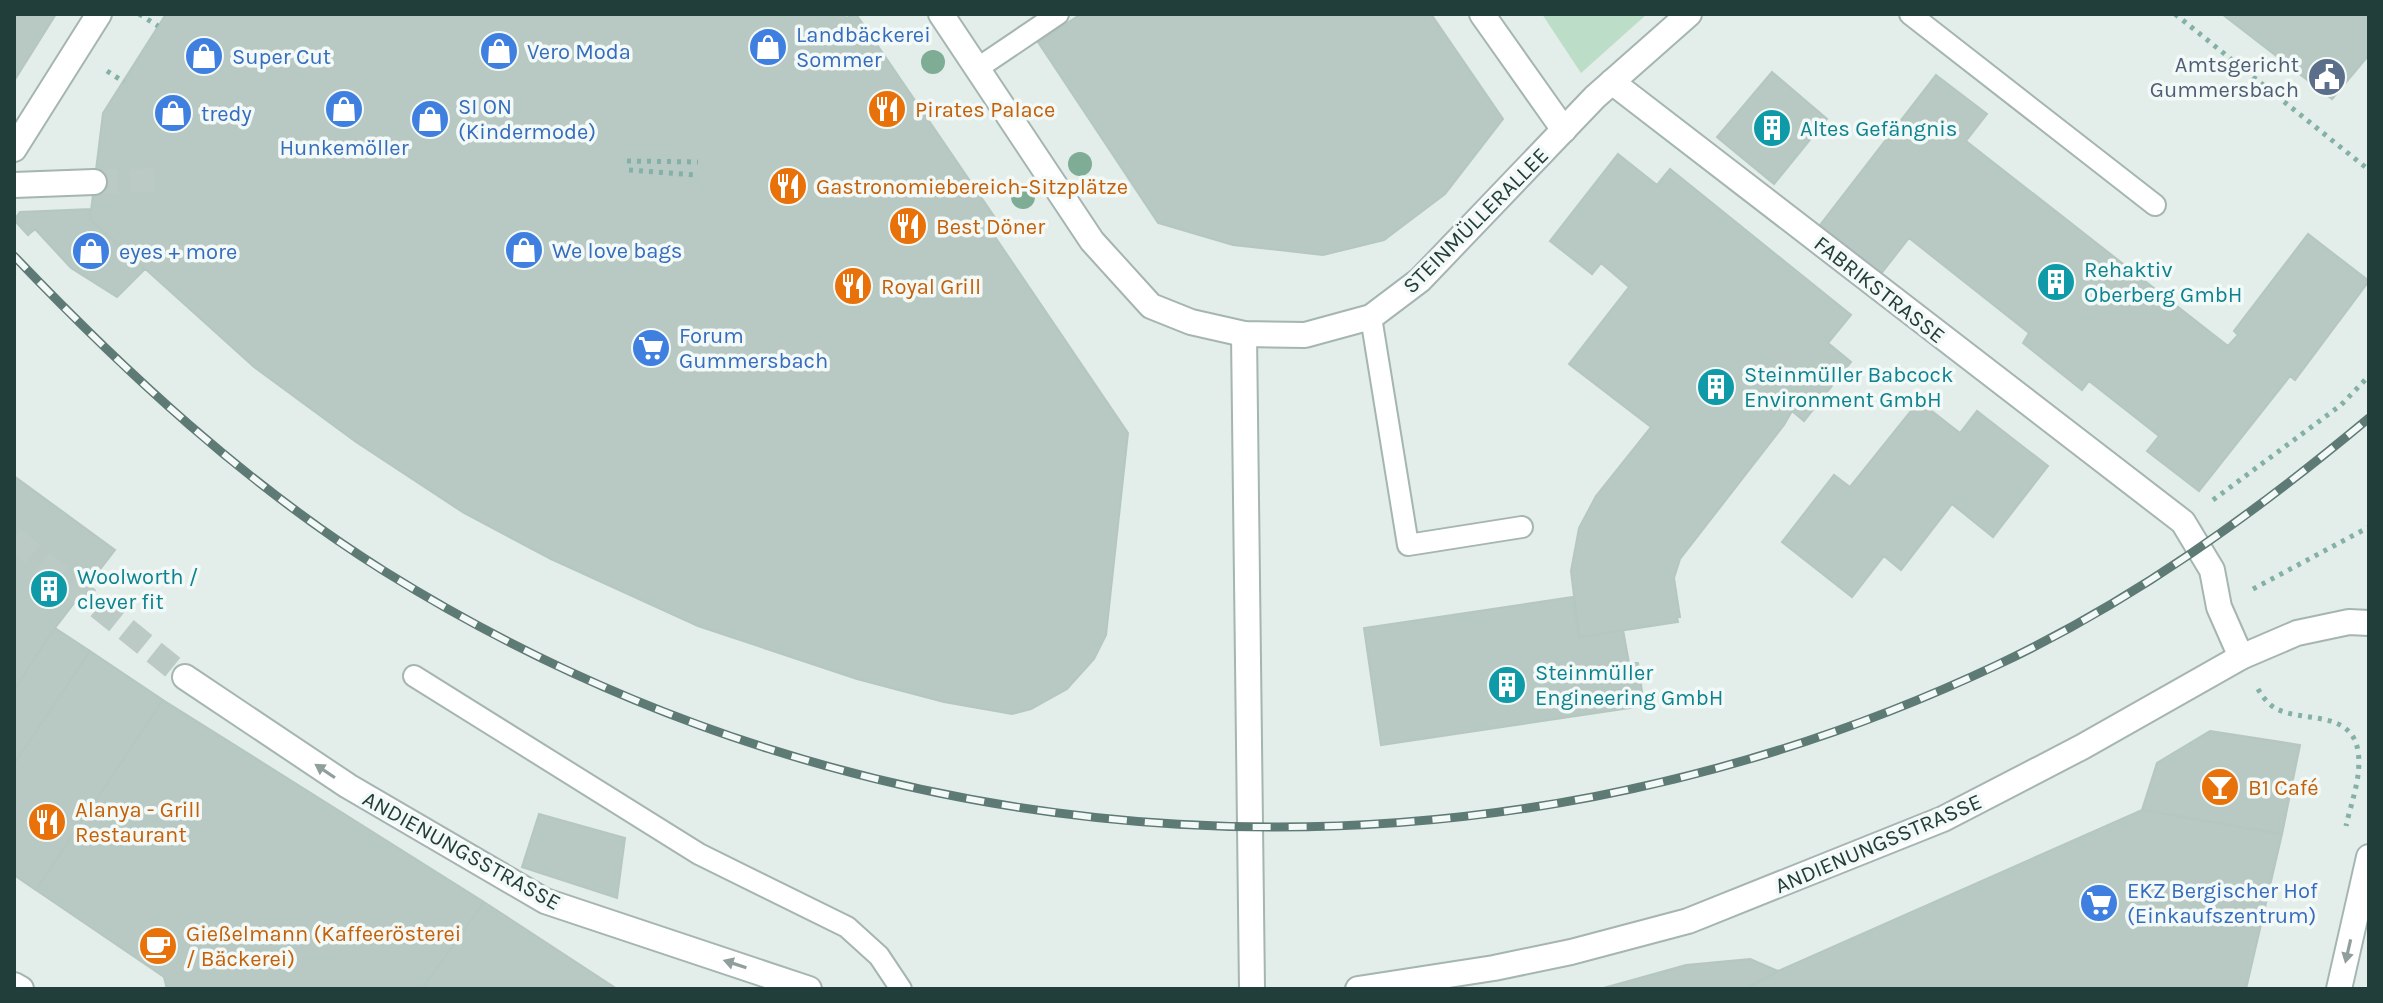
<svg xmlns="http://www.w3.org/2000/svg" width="2383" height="1003" font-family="Karla,sans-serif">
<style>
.green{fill:#bcdec8}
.building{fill:#b8c8c3;stroke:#b5c7c1;stroke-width:2}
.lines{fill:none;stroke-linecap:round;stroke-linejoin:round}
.pedestrian-tunnel{stroke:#bccac6;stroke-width:24;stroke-dasharray:24 12;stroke-linecap:butt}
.minor-tunnel{stroke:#bccac6;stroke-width:24;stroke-dasharray:24 12;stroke-linecap:butt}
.service-casing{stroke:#a5b5b1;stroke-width:24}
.pedestrian-casing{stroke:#a5b5b1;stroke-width:28}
.minor-casing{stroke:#a5b5b1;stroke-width:28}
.tertiary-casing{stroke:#a5b5b1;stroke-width:28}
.path{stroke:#83b1a7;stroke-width:5;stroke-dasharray:4 6;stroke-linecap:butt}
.service{stroke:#fff;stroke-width:20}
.pedestrian{stroke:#fff;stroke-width:24}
.minor{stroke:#fff;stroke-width:24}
.tertiary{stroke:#fff;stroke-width:24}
.rail-casing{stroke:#5d7a75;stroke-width:9}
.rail{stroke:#f3f9f7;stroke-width:6;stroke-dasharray:18;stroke-linecap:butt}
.tree{fill:#7eac95}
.oneway{fill:#909e9c}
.labels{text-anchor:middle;stroke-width:7;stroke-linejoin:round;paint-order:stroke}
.shop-label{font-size:22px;fill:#366cbe;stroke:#f3f9f7;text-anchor:start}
.service-label{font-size:22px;fill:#4e5e75;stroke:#f3f9f7;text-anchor:end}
.food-label{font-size:22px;fill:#c56008;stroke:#f3f9f7;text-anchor:start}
.culture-label{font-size:22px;fill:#0d838f;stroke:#f3f9f7;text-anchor:start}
.street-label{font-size:22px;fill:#223e3a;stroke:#f3f9f7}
</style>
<rect width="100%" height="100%" fill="#e3ede9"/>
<path class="green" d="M 1542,14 L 1647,14 L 1581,73 Z"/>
<path class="building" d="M 14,14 L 56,14 L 14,81 Z
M 166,14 L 843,14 L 846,18 L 856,14 L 998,222 L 989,228 L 1128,433 L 1106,635 L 1094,659 L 1067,689 L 1031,709 L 1012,714 L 944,702 L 857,679 L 698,626 L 551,559 L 464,513 L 356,442 L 254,367 L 90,219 L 103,113 Z
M 1081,14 L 1431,14 L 1503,119 L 1445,194 L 1384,240 L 1323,255 L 1233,245 L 1158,223 L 1038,42 Z
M 2222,14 L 2369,14 L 2369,55 L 2332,99 Z
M 1772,72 L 1827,119 L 1774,184 L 1717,137 Z
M 1936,75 L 1987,114 L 1966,141 L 2228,346 L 2238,335 L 2234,331 L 2308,234 L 2369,281 L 2295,380 L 2290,376 L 2199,491 L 2147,451 L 2159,436 L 2089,381 L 2082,390 L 2023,343 L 2029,333 L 1909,238 L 1880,275 L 1820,225 Z
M 1618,154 L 1657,185 L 1670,169 L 1851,315 L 1828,343 L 1851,362 L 1804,421 L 1792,411 L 1784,425 L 1680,559 L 1674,578 L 1680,617 L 1677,617 L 1678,622 L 1579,637 L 1571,571 L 1579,528 L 1596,496 L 1651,427 L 1569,364 L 1629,287 L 1601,263 L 1592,274 L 1550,241 Z
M 90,209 L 90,219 L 145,269 L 117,297 L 71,268 L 35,229 L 28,235 L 14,220 L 20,212 Z
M 1919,401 L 1960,433 L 1977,411 L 2048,466 L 1993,537 L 1952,504 L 1901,570 L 1884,556 L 1852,597 L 1782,542 L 1834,475 L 1850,487 Z
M 14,476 L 115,550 L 55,628 L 14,690 Z
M 1573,597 L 1579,637 L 1623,630 L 1629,663 L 1638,663 L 1644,706 L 1381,745 L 1364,628 Z
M 55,628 L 90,651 L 14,764 L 14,690 Z
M 90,651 L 163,700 L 36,890 L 14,875 L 14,764 Z
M 163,700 L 484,902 L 422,989 L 167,989 L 164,977 L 36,890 Z
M 2210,731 L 2300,745 L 2282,834 L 2142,810 L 2157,763 Z
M 2142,810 L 2282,834 L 2246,989 L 1745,989 L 1778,971 Z
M 539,814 L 625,838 L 617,898 L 522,867 Z
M 484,902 L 617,989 L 422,989 Z
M 1750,959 L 1778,971 L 1745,989 L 1600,989 L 1686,965 Z"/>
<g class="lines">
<path class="pedestrian-tunnel" d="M 94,182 L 158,180"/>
<path class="minor-tunnel" d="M 14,539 L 185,677"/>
<g class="service-casing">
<path id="service" d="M 1910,14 L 2155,205
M 978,68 L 1058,14
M 1371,317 L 1408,545 L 1522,527
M 414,676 L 699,854 L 847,927 L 879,956 L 901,989"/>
</g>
<g class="pedestrian-casing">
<path id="pedestrian" d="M 1482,14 L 1564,130
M 1612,82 L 2183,522 L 2212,570 L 2219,607 L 2241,657
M 14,149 L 99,14
M 14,185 L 94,182
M 1244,334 L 1252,989
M 14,985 L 21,989"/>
</g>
<g class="minor-casing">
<path id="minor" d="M 941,14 L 1092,241 L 1151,306 L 1191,322 L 1244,334 L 1305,335 L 1371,317 L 1420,280 L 1595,97 L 1689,14
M 185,677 L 348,786 L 545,901 L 809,989
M 1358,989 L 1494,968 L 1571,952 L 1688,921 L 1943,819 L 2082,747 L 2241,657 L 2297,633 L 2349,622 L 2369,623"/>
</g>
<g class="tertiary-casing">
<path id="tertiary" d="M 2339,989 L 2369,857"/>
</g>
<path class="path" d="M 139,14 L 158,26
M 2175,14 L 2369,170
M 107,71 L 124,82
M 627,161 L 698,162
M 629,170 L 696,175
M 2213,500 L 2341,405 L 2369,376
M 2253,589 L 2369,527
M 2258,689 C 2262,696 2268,704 2275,708 C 2301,723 2351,709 2358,751 C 2362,776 2351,803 2346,826"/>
<use href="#service" class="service"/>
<use href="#pedestrian" class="pedestrian"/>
<use href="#minor" class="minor"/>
<use href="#tertiary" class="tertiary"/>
<g class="rail-casing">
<path id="rail" d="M 14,256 C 127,374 246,484 384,571 C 872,876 1477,910 1997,665 C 2133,601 2254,514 2369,418"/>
</g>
<use href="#rail" class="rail"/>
</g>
<g class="tree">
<circle cx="933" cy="62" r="12"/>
<circle cx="1080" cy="164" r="12"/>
<circle cx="1023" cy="197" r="12"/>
</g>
<defs><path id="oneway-solid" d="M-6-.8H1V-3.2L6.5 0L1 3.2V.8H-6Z" transform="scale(2)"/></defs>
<g class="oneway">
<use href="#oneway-solid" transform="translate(325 771) rotate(-146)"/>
<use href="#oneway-solid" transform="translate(2348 951) rotate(103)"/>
<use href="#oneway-solid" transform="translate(735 964) rotate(-162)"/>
</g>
<defs>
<g id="shop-disc" transform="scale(2)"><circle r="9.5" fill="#3f7fe0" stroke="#f3f9f7"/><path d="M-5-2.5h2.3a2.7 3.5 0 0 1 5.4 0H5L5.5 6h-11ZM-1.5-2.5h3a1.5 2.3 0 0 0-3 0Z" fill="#fff"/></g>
<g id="civic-disc" transform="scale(2)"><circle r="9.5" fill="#5c6f8a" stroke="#f3f9f7"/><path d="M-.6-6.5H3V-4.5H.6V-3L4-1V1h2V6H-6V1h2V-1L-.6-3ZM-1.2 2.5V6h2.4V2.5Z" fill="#fff"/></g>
<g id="restaurant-disc" transform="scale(2)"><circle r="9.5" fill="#e8710a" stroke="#f3f9f7"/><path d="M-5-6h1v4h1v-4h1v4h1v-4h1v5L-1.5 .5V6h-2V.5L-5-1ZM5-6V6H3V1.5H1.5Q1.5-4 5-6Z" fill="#fff"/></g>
<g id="building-disc" transform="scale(2)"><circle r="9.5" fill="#0f9aa8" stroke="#f3f9f7"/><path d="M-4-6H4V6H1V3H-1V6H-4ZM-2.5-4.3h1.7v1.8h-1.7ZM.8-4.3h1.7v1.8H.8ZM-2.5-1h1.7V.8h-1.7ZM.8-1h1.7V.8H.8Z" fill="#fff"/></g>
<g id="supermarket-disc" transform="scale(2)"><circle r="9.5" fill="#3f7fe0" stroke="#f3f9f7"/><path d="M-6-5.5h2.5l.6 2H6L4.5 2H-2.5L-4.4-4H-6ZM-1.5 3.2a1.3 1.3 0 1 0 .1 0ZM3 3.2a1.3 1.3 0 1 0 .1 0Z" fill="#fff"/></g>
<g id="bar-disc" transform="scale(2)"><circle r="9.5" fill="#e8710a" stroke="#f3f9f7"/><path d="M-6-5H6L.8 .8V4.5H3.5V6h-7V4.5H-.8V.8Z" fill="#fff"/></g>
<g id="cafe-disc" transform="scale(2)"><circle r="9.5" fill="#e8710a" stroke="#f3f9f7"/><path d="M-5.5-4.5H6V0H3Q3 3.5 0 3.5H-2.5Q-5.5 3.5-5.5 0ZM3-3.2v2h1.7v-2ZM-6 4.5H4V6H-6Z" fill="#fff"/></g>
</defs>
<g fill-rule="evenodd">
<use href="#shop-disc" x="768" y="47"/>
<use href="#shop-disc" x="499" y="51"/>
<use href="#shop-disc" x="204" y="56"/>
<use href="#civic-disc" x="2327" y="77"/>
<use href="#shop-disc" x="344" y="109"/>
<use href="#restaurant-disc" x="887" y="109"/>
<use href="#shop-disc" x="173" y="113"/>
<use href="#shop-disc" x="430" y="119"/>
<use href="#building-disc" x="1772" y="128"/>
<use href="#restaurant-disc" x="788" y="186"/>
<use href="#restaurant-disc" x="908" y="226"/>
<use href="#shop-disc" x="524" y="250"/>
<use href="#shop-disc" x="91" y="251"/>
<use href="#building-disc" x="2056" y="282"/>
<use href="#restaurant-disc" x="853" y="286"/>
<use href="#supermarket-disc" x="651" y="348"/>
<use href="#building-disc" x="1716" y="387"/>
<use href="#building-disc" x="49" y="589"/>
<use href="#building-disc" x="1507" y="685"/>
<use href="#bar-disc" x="2220" y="787"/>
<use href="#restaurant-disc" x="47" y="822"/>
<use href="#supermarket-disc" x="2099" y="903"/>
<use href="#cafe-disc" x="158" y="946"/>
</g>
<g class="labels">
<g class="shop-label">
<text x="796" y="42">Landbäckerei<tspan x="796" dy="25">Sommer</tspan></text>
<text x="527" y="59">Vero Moda</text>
<text x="232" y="64">Super Cut</text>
<text x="458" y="114">SI ON<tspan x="458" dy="25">(Kindermode)</tspan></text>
<text x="201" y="121">tredy</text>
<text x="344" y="155" text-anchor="middle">Hunkemöller</text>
<text x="552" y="258">We love bags</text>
<text x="119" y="259">eyes + more</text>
<text x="679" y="343">Forum<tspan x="679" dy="25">Gummersbach</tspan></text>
<text x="2127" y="898">EKZ Bergischer Hof<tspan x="2127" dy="25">(Einkaufszentrum)</tspan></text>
</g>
<g class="service-label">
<text x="2299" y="72">Amtsgericht<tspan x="2299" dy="25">Gummersbach</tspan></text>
</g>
<g class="food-label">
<text x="915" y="117">Pirates Palace</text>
<text x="816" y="194">Gastronomiebereich-Sitzplätze</text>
<text x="936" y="234">Best Döner</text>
<text x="881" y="294">Royal Grill</text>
<text x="2248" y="795">B1 Café</text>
<text x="75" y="817">Alanya - Grill<tspan x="75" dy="25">Restaurant</tspan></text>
<text x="186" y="941">Gießelmann (Kaffeerösterei<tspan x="186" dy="25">/ Bäckerei)</tspan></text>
</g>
<g class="culture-label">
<text x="1800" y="136">Altes Gefängnis</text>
<text x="2084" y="277">Rehaktiv<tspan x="2084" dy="25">Oberberg GmbH</tspan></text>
<text x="1744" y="382">Steinmüller Babcock<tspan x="1744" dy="25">Environment GmbH</tspan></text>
<text x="77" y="584">Woolworth /<tspan x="77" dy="25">clever fit</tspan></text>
<text x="1535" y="680">Steinmüller<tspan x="1535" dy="25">Engineering GmbH</tspan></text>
</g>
<g class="street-label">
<text transform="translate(1475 220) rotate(-45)" y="8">STEINMÜLLERALLEE</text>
<text transform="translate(1880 289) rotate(38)" y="8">FABRIKSTRASSE</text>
<text transform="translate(1878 843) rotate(-23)" y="8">ANDIENUNGSSTRASSE</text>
<text transform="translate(462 850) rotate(29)" y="8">ANDIENUNGSSTRASSE</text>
</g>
</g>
<rect width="2383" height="1003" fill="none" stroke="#223e3a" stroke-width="32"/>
</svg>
